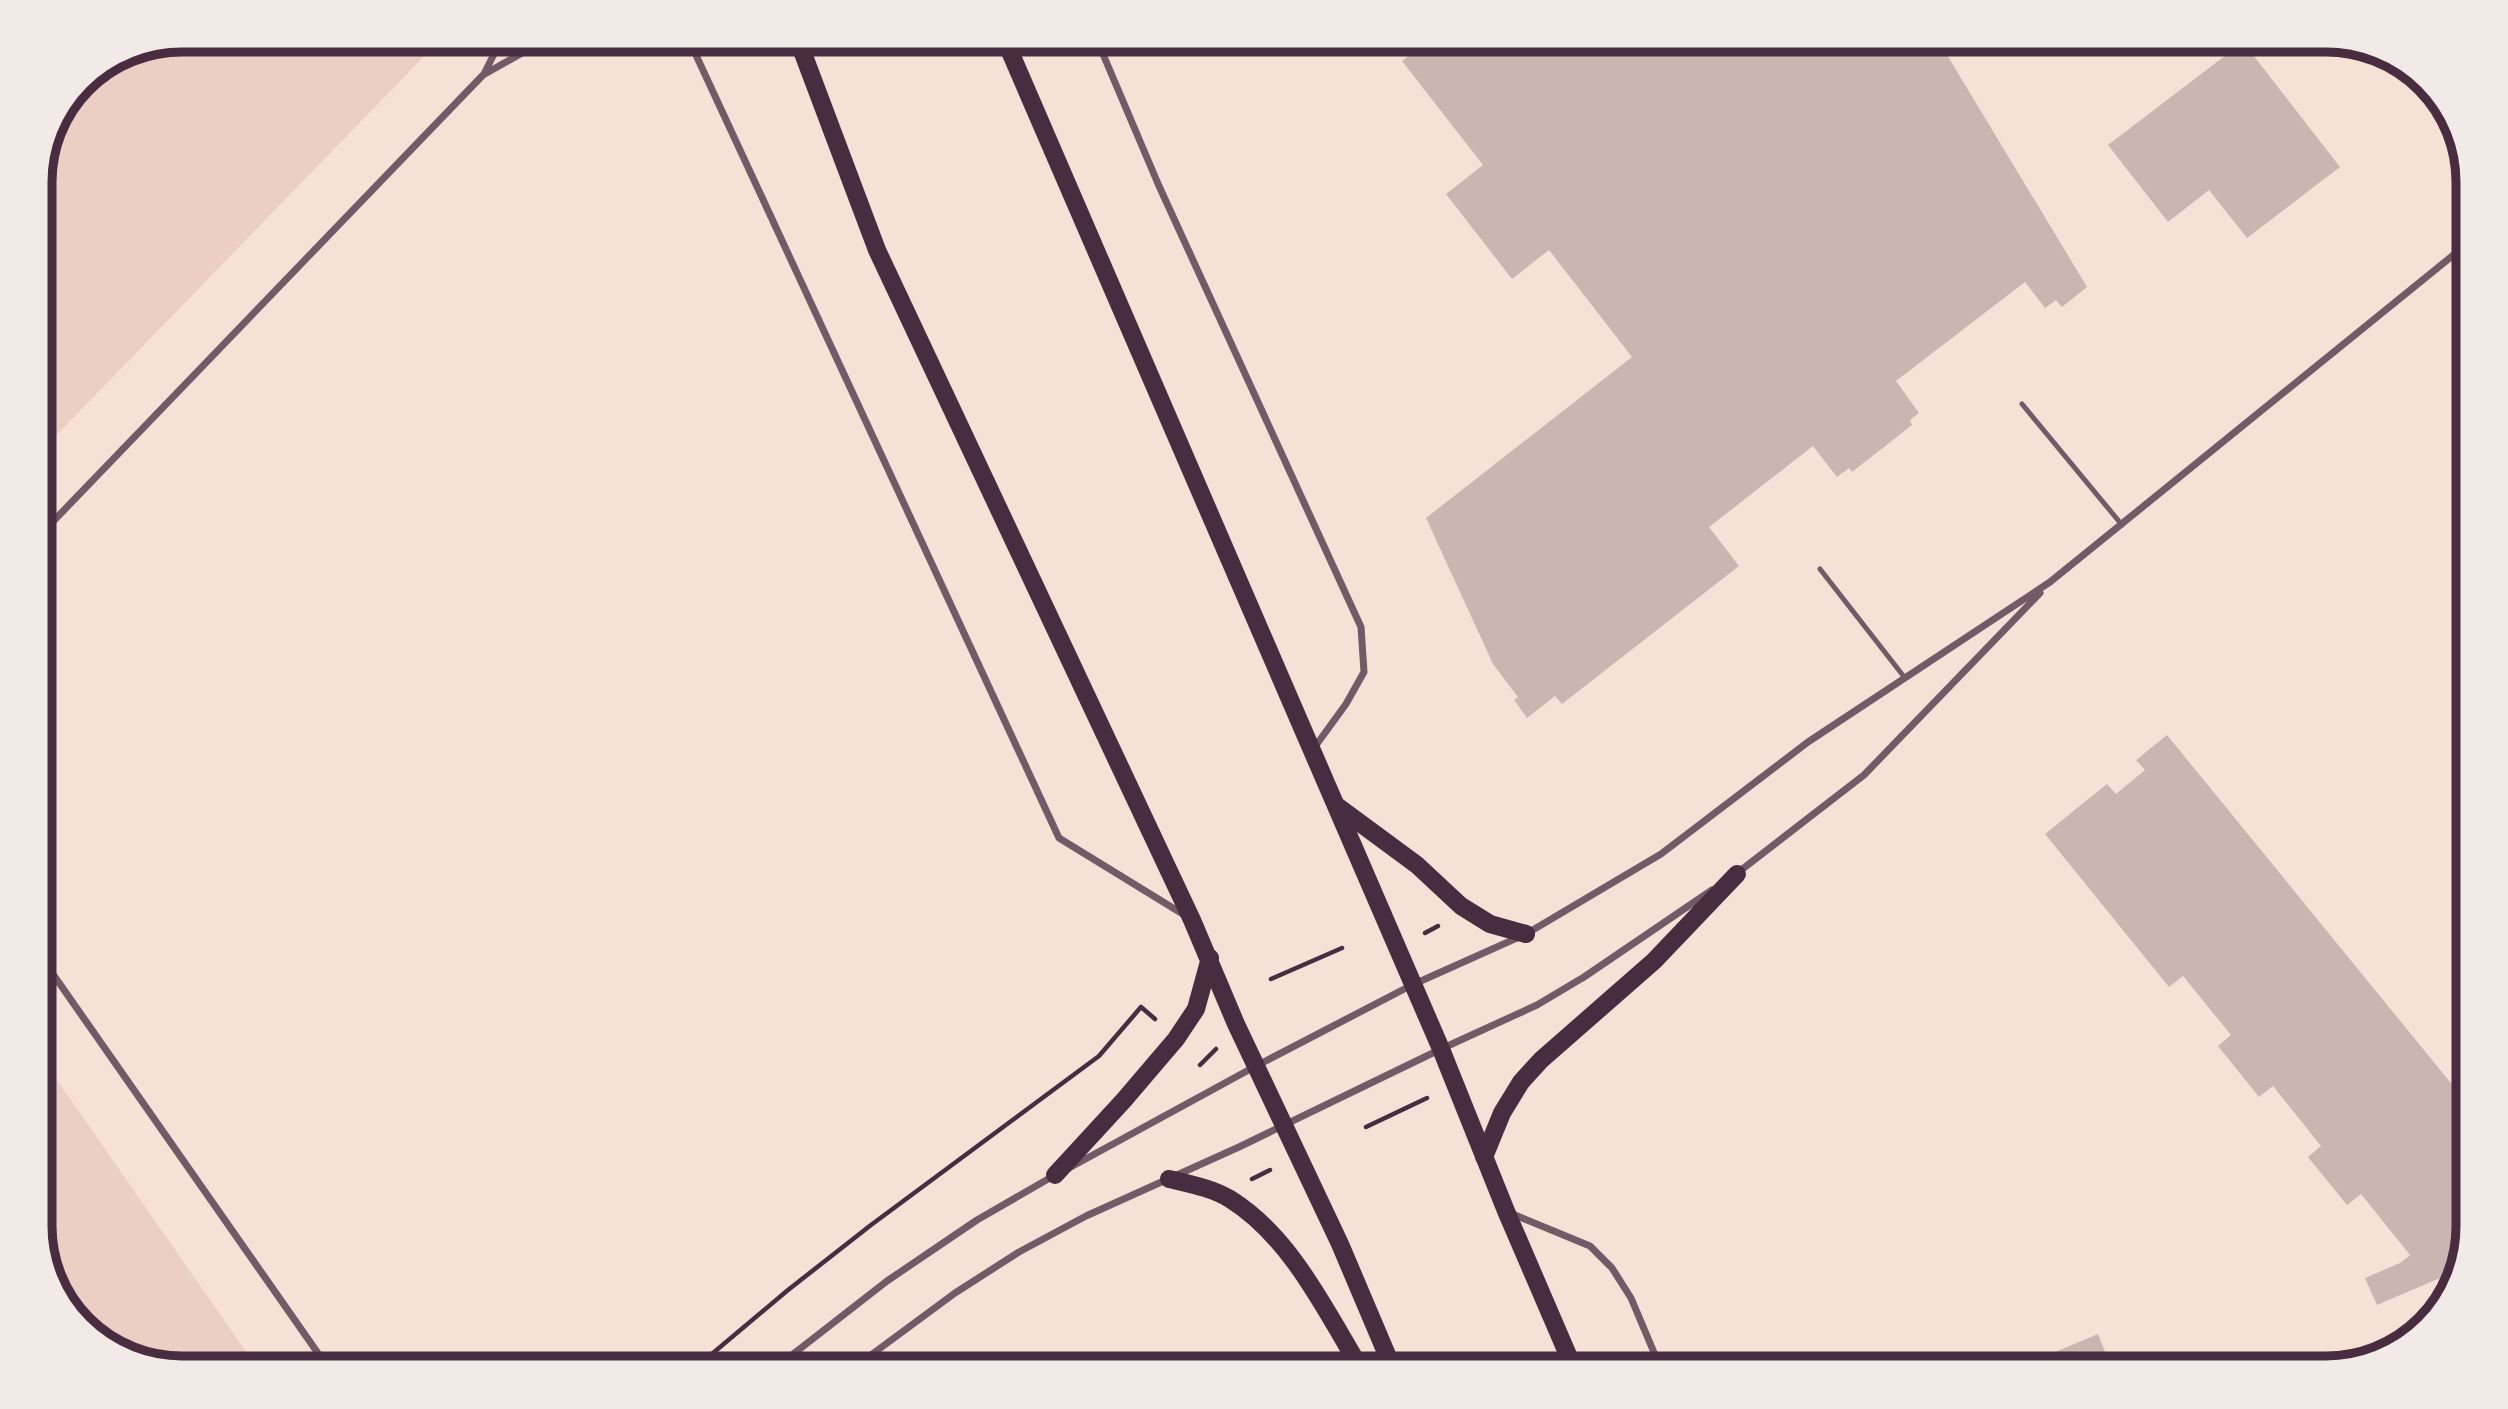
<svg xmlns="http://www.w3.org/2000/svg" width="2508" height="1409" font-family="'Roboto Condensed',sans-serif">
<style>
.green{fill:#ebcfc5}
.building{fill:#ccb4b1}
.lines{fill:none;stroke-linecap:round;stroke-linejoin:round}
.path{stroke:#4a2c40;stroke-width:4.5}
.service{stroke:#755966;stroke-width:5}
.minor{stroke:#755966;stroke-width:7}
.primary{stroke:#4a2c40;stroke-width:18}
.rim{fill:none;stroke:#4a2c40;stroke-width:9}
</style>
<rect width="100%" height="100%" fill="#f7e1d7"/>
<path class="green" d="M 183,40 L 440,40 L 41,451 L 41,174 L 51,128 L 82,82 L 129,51 Z
M 41,1057 L 258,1369 L 183,1369 L 112,1350 L 60,1298 L 41,1235 Z"/>
<path class="building" d="M 1429,40 L 1938,40 L 2087,287 L 2062,307 L 2056,300 L 2045,308 L 2025,282 L 1896,381 L 1919,413 L 1910,420 L 1912,425 L 1852,472 L 1849,468 L 1837,477 L 1813,446 L 1709,527 L 1739,566 L 1562,704 L 1555,696 L 1527,718 L 1514,700 L 1518,697 L 1493,664 L 1426,518 L 1632,357 L 1549,250 L 1512,279 L 1446,194 L 1483,165 L 1402,61 Z
M 2243,42 L 2340,167 L 2247,238 L 2209,190 L 2168,222 L 2108,145 Z
M 2167,735 L 2468,1104 L 2468,1227 L 2454,1272 L 2377,1305 L 2365,1278 L 2400,1263 L 2410,1255 L 2361,1194 L 2347,1205 L 2308,1157 L 2321,1146 L 2273,1086 L 2259,1097 L 2218,1046 L 2231,1035 L 2183,976 L 2169,987 L 2045,834 L 2107,784 L 2116,794 L 2145,770 L 2136,760 Z
M 2098,1334 L 2112,1369 L 2015,1369 Z"/>
<g class="lines">
<path class="path" d="M 1425,933 L 1438,926
M 1271,979 L 1342,948
M 1200,1065 L 1216,1049
M 1366,1127 L 1427,1098
M 1252,1179 L 1270,1170
M 694,1369 L 788,1290 L 871,1225 L 1099,1056 L 1141,1007 L 1155,1019"/>
<path class="service" d="M 2022,404 L 2122,525
M 1820,569 L 1905,678"/>
<path class="minor" d="M 689,40 L 1059,838 L 1186,916
M 1097,40 L 1159,186 L 1361,627 L 1364,672 L 1346,704 L 1314,748
M 484,74 L 501,40
M 41,534 L 483,75 L 545,40
M 1736,874 L 1864,775 L 2040,593
M 41,957 L 329,1369
M 1069,1168 L 1256,1066 L 1412,985 L 1526,934 L 1661,854 L 1808,742 L 2050,582 L 2467,244
M 1510,1213 L 1590,1246 L 1612,1268 L 1631,1298 L 1661,1369
M 774,1369 L 887,1281 L 977,1220 L 1055,1175
M 852,1369 L 955,1293 L 1019,1252 L 1086,1216 L 1239,1147 L 1441,1049 L 1537,1005 L 1584,977 L 1712,890"/>
<path class="primary" d="M 798,40 L 877,250 L 1192,920 L 1236,1024 L 1340,1244 L 1393,1369
M 1005,40 L 1441,1049 L 1506,1211 L 1574,1369
M 1337,806 L 1417,865 L 1461,906 L 1490,924 L 1526,934
M 1484,1157 L 1502,1113 L 1521,1082 L 1541,1060 L 1654,961 L 1737,874
M 1055,1175 L 1124,1100 L 1176,1039 L 1196,1009 L 1210,958
M 1169,1179 C 1190,1184 1212,1188 1230,1199 C 1291,1237 1325,1310 1361,1369"/>
</g>
<path d="M0 0H2508V1409H0ZM182 52H2326A130 130 0 0 1 2456 182V1226A130 130 0 0 1 2326 1356H182A130 130 0 0 1 52 1226V182A130 130 0 0 1 182 52Z" fill="#f1eae7" fill-rule="evenodd"/>
<path class="rim" d="M182 52H2326A130 130 0 0 1 2456 182V1226A130 130 0 0 1 2326 1356H182A130 130 0 0 1 52 1226V182A130 130 0 0 1 182 52Z"/>
</svg>
